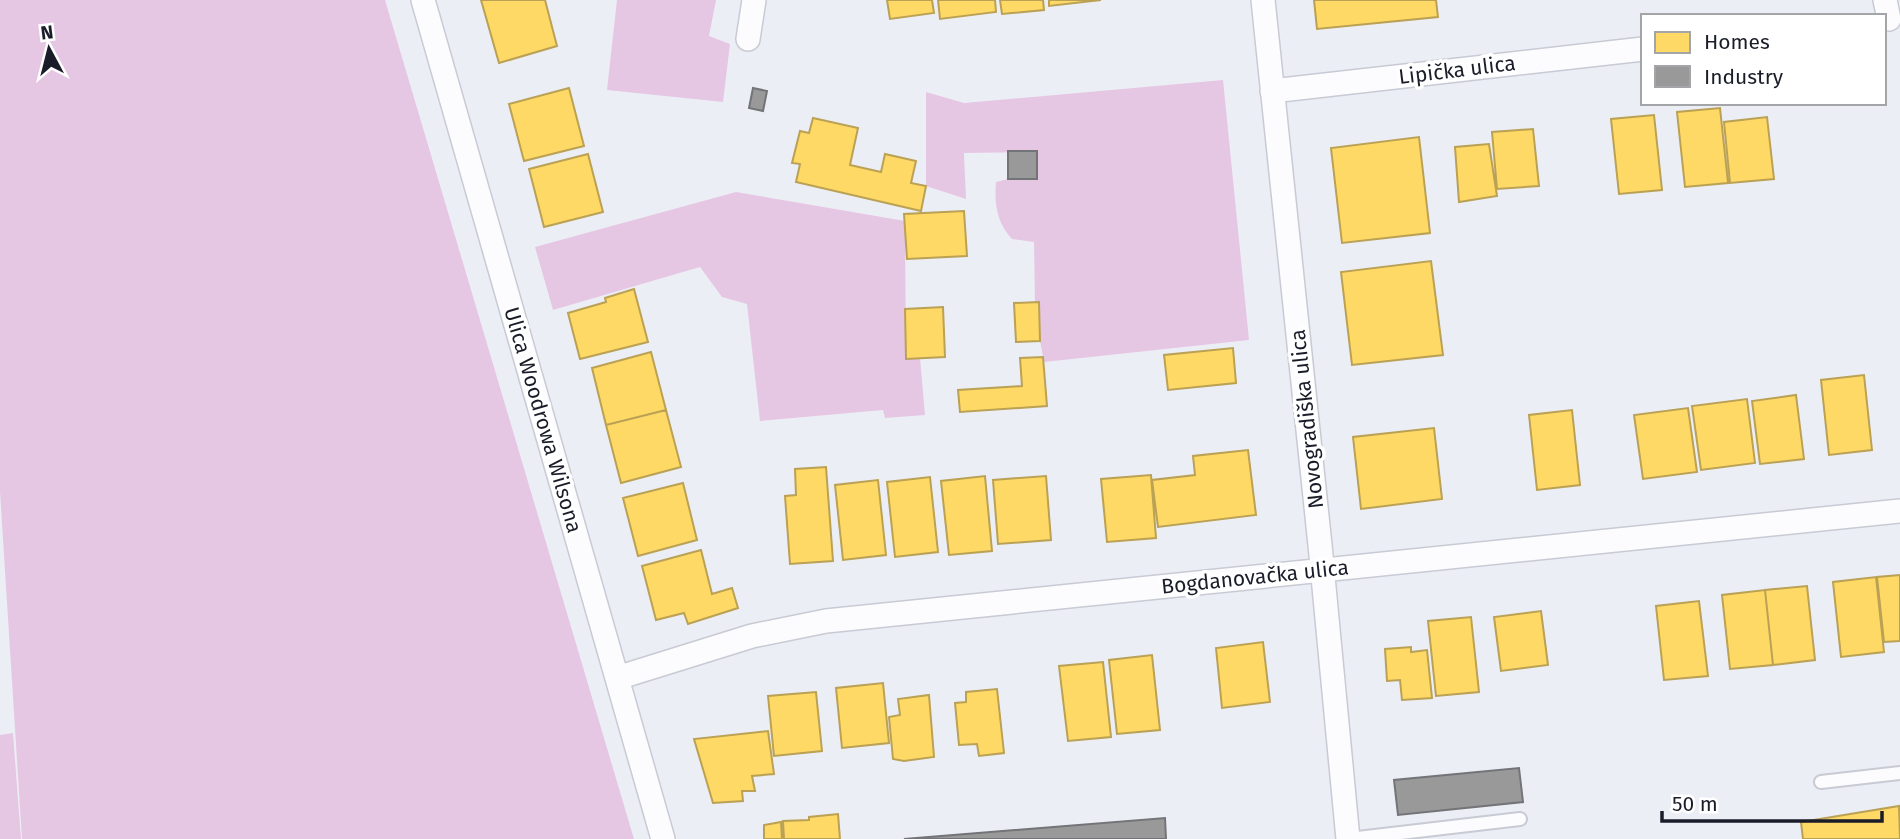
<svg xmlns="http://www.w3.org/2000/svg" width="1900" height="839" font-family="'Fira Sans',sans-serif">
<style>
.green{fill:#e6c7e3}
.homes{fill:#ffd966;stroke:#baa154;stroke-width:2}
.industry{fill:#999;stroke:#737477;stroke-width:2}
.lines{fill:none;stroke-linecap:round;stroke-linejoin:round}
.lane-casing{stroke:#c8cad4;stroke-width:16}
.street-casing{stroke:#c8cad4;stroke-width:26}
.lane{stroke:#fcfcfe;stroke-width:12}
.street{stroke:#fcfcfe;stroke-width:23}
.labels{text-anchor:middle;stroke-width:7;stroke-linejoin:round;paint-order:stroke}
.street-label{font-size:21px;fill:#1a1d29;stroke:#fff}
</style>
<rect width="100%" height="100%" fill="#eceef6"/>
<path class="green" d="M 0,0 L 385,0 L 634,839 L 22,839 L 0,492 Z
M 617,0 L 716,0 L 709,36 L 730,44 L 723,102 L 607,90 Z
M 1223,80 L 1249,340 L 1044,362 L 1040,341 L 1039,303 L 1035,303 L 1034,242 L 1012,239 C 997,223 994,204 996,182 L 1008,179 L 1037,179 L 1037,152 L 964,153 L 966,199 L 926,186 L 926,92 L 964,103 Z
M 736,192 L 905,221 L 906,358 L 920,358 L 925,415 L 885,418 L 883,410 L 760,421 L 747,304 L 722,297 L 700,267 L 553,310 L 535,247 Z
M 13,733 L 21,839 L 0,839 L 0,735 Z"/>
<path class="homes" d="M 481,0 L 545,0 L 557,46 L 499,63 Z
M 887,0 L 932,0 L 934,13 L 890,19 Z
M 938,0 L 995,0 L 996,12 L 940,19 Z
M 1000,0 L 1043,0 L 1044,10 L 1002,14 Z
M 1049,0 L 1101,0 L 1049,6 Z
M 1314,0 L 1436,0 L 1438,17 L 1317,29 Z
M 569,88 L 584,146 L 524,161 L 509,104 Z
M 1720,108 L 1728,183 L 1685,187 L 1677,112 Z
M 1654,115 L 1662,190 L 1619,194 L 1611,119 Z
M 1767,117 L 1774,179 L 1730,183 L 1724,122 Z
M 813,118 L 858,128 L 850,165 L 881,172 L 885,154 L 916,161 L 911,183 L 926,186 L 921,211 L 796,182 L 800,164 L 792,163 L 800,131 L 809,133 Z
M 1533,129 L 1539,186 L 1497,189 L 1492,132 Z
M 1419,137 L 1430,233 L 1342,243 L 1331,148 Z
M 1489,144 L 1497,196 L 1459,202 L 1455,147 Z
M 588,154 L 603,212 L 544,227 L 529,169 Z
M 964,211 L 967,256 L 907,259 L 904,214 Z
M 1431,261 L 1443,355 L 1352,365 L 1341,272 Z
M 634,289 L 648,342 L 580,359 L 568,313 L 606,302 L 605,298 Z
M 1039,302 L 1040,341 L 1016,342 L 1014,303 Z
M 943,307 L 945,357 L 906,359 L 905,309 Z
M 1233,348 L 1236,383 L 1168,390 L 1164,355 Z
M 651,352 L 666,410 L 606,425 L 592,368 Z
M 1043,357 L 1047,406 L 960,412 L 958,390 L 1022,386 L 1020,358 Z
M 1864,375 L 1872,450 L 1829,455 L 1821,380 Z
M 1796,395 L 1804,459 L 1760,464 L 1752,401 Z
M 1747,399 L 1755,463 L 1701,470 L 1692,406 Z
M 1688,408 L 1697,472 L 1643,479 L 1634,415 Z
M 666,410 L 681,467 L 621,483 L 606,425 Z
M 1572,410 L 1580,485 L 1537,490 L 1529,415 Z
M 1434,428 L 1442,499 L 1361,509 L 1353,437 Z
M 1248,450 L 1256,515 L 1158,527 L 1152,480 L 1195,475 L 1193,456 Z
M 826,467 L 833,561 L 790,564 L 785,496 L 796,495 L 795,469 Z
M 1151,475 L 1156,538 L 1107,542 L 1101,479 Z
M 985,476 L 992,551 L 949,555 L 941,481 Z
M 1046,476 L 1051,540 L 998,544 L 993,480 Z
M 930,477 L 938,552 L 895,557 L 887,482 Z
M 878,480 L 886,555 L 843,560 L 835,485 Z
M 683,483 L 697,540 L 638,556 L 623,498 Z
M 701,550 L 712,594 L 732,588 L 738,608 L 688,624 L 684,613 L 656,620 L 642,566 Z
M 1900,575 L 1900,641 L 1884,642 L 1877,577 Z
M 1876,577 L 1884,652 L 1841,657 L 1833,582 Z
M 1807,586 L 1815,660 L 1773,665 L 1765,590 Z
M 1765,590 L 1773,665 L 1730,669 L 1722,595 Z
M 1699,601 L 1708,676 L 1664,680 L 1656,606 Z
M 1541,611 L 1548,665 L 1501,671 L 1494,617 Z
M 1471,617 L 1479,692 L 1436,696 L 1428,621 Z
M 1263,642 L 1270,702 L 1222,708 L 1216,648 Z
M 1411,647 L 1411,652 L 1427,650 L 1432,698 L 1402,700 L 1400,680 L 1387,681 L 1385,649 Z
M 1152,655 L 1160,730 L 1117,734 L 1109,660 Z
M 1103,662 L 1111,737 L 1068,741 L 1059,666 Z
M 883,683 L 889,743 L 842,748 L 836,688 Z
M 997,689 L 1004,753 L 979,756 L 977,744 L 959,745 L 955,703 L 966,702 L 966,692 Z
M 816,692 L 822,751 L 774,756 L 768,696 Z
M 929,695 L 934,757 L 904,761 L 893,759 L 889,717 L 900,715 L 898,699 Z
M 768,731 L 774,774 L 752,776 L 755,791 L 742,791 L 743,801 L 713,803 L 694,739 Z
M 1899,806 L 1900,839 L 1803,839 L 1801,822 Z
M 838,814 L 840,839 L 784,839 L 783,821 L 809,820 L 809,817 Z
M 781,822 L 782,839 L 764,839 L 764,825 Z"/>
<path class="industry" d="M 753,88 L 767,91 L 763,111 L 749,108 Z
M 1008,151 L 1037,151 L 1037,179 L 1008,179 Z
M 1519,768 L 1523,802 L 1398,815 L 1394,780 Z
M 1165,818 L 1166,839 L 904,839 Z"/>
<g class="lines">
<g class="lane-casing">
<path id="lane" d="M 1821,782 L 1900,773
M 1349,839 L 1520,819"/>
</g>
<g class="street-casing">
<path id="street" d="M 423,0 L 663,839
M 1263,0 L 1320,545 L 1348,839
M 1885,0 L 1889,19
M 748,39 L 754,0
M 1272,91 L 1643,49
M 617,678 L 752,636 L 826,621 L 1900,511"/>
</g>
<use href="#lane" class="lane"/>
<use href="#street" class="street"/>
</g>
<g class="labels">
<g class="street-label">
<text transform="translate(1457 70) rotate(-7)" y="7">Lipička ulica</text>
<text transform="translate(1307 419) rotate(-96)" y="7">Novogradiška ulica</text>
<text transform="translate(543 420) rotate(74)" y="7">Ulica Woodrowa Wilsona</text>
<text transform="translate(1255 577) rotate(-6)" y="7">Bogdanovačka ulica</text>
</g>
</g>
<rect x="1641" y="14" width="245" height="91" fill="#ffffff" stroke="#a3a5a9" stroke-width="2"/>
<rect x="1655" y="32" width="35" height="21" fill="#ffd966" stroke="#a3a5a9" stroke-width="2"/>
<text x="1704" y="49" font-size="21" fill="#1a1d29">Homes</text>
<rect x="1655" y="66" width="35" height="21" fill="#999999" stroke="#a3a5a9" stroke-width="2"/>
<text x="1704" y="84" font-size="21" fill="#1a1d29">Industry</text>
<g transform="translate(49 49) rotate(353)" stroke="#ffffff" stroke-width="5" paint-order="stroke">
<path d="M0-5L12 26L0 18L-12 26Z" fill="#1a1d29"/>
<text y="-10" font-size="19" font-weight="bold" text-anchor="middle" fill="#1a1d29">N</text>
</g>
<path d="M1662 811v10h220v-10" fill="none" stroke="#1a1d29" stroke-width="3.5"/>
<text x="1672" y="811" font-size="21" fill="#1a1d29" stroke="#ffffff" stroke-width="5" paint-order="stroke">50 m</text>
</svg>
